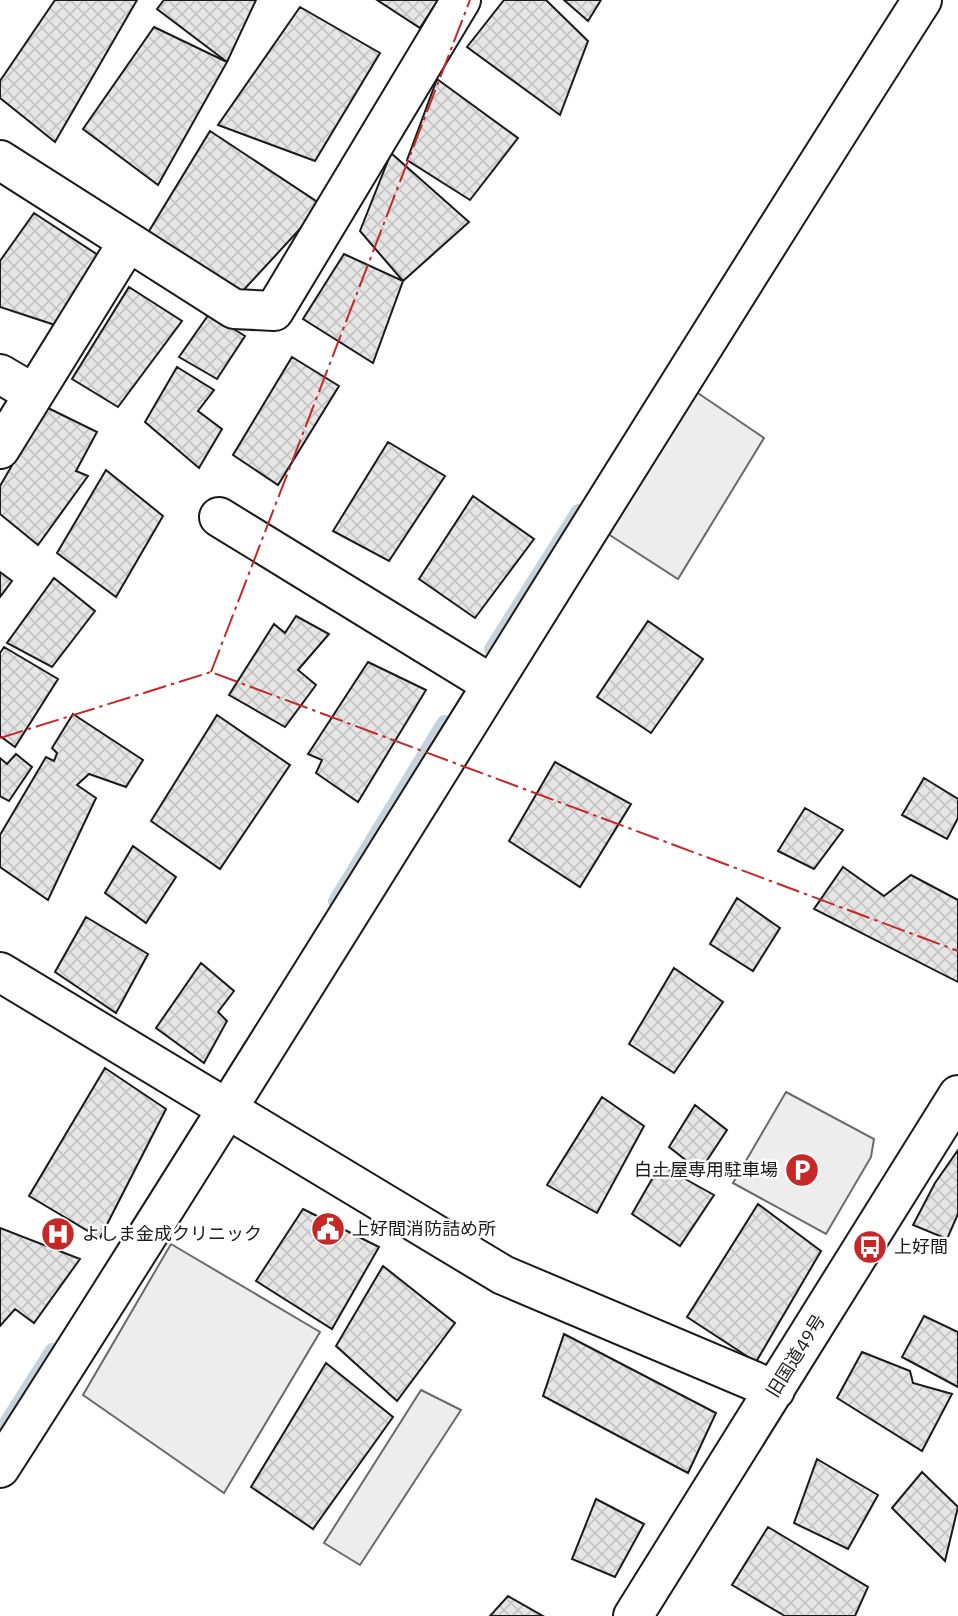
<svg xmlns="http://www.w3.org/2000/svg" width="958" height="1616" font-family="'IBM Plex Sans','Noto Sans JP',sans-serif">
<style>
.parking{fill:#ededed;stroke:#6a6a6a;stroke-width:2}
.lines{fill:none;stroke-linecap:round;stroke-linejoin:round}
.stream{stroke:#c6d2dc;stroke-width:14}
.building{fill:url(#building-cross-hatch);stroke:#1a1a1a;stroke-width:2}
.minor-casing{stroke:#1a1a1a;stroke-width:42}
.tertiary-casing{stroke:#1a1a1a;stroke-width:42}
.minor{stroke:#fff;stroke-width:38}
.tertiary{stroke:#fff;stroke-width:38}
.power{stroke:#c62828;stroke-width:2;stroke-dasharray:24 5 3.5 5;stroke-linecap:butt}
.labels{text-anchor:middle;stroke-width:5;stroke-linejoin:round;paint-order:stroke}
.poi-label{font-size:18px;fill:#1a1a1a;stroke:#fff;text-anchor:start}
.street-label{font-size:18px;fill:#1a1a1a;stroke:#fff}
</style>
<defs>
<pattern id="building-cross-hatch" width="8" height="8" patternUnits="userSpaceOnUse" patternTransform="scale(1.75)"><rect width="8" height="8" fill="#e6e6e6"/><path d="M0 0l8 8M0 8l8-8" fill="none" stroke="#c5c5c5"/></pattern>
</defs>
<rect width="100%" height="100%" fill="#fff"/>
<path class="parking" d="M 692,389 L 764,438 L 678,579 L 605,532 Z
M 786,1092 L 874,1139 L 871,1157 L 826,1234 L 733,1183 Z
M 171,1244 L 320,1332 L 224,1493 L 83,1395 Z
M 421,1390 L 461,1410 L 360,1565 L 324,1543 Z"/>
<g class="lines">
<path class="stream" d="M 491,649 L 578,511
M 335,901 L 444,722
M 0,1432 L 52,1350"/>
</g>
<path class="building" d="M 55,0 L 137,0 L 55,142 L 0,98 L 0,81 Z
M 164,0 L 256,0 L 227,62 L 157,9 Z
M 377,0 L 438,0 L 420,28 Z
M 504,0 L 546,0 L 588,41 L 560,115 L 467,47 Z
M 564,0 L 601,0 L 588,21 Z
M 300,7 L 380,53 L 315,161 L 218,125 Z
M 154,27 L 227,62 L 158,185 L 83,129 Z
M 437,79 L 518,138 L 470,200 L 407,160 Z
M 210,131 L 322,205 L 240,294 L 146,236 Z
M 391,153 L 469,222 L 403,281 L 360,231 Z
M 34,213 L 101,257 L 55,325 L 0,307 L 0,261 Z
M 344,254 L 403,281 L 373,363 L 303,319 Z
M 129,287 L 182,321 L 118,407 L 72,379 Z
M 209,314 L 245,336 L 217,379 L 179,357 Z
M 292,357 L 339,386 L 278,485 L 233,455 Z
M 177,367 L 214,390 L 198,411 L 222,429 L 199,468 L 145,422 Z
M 46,407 L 97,432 L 76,471 L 88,476 L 38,545 L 0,514 L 0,486 Z
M 388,442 L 445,476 L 389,561 L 333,531 Z
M 106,470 L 163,516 L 116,597 L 57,553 Z
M 473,496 L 534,539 L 475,618 L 419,579 Z
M 0,572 L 12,581 L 0,597 Z
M 54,578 L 95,611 L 52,667 L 7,643 Z
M 296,616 L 329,634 L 298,670 L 316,685 L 285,727 L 229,695 L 274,624 L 285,633 Z
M 648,621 L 703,659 L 651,733 L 597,697 Z
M 4,647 L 58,679 L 15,747 L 0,736 L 0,653 Z
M 368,662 L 426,690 L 358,802 L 316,773 L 322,760 L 308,754 Z
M 73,714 L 143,760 L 126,787 L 89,774 L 77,785 L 96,798 L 48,900 L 0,867 L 0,835 L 46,757 L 54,761 L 57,753 L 52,748 Z
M 217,715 L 290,765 L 220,869 L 151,821 Z
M 16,754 L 32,767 L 9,801 L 0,796 L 0,758 L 7,764 Z
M 555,762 L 631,804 L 580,887 L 509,841 Z
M 924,778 L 958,799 L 958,818 L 947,839 L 902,815 Z
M 805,808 L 843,830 L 814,869 L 778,851 Z
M 133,846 L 176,877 L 146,923 L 105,893 Z
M 843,867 L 884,896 L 911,875 L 958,900 L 958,982 L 814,909 Z
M 737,898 L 780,928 L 753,971 L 710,944 Z
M 86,917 L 148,954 L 116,1013 L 55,972 Z
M 201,963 L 234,991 L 218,1012 L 227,1021 L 204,1063 L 156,1028 Z
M 674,968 L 723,1002 L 674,1073 L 629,1044 Z
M 105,1068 L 166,1109 L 100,1238 L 29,1196 Z
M 602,1097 L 644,1126 L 597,1213 L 547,1185 Z
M 695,1105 L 727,1130 L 700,1171 L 669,1147 Z
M 958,1150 L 958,1214 L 947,1239 L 913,1225 L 935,1183 Z
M 660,1165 L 714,1195 L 680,1246 L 632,1214 Z
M 758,1204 L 821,1251 L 756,1362 L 687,1317 Z
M 303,1209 L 379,1247 L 332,1329 L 256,1281 Z
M 0,1228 L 80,1259 L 34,1323 L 15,1309 L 0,1326 Z
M 383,1266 L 455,1323 L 397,1401 L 336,1346 Z
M 924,1316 L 958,1332 L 958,1387 L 902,1357 Z
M 564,1334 L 716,1413 L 688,1473 L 543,1396 Z
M 862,1352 L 910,1371 L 913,1383 L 952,1394 L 922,1451 L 837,1398 Z
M 326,1363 L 393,1417 L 313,1529 L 251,1487 Z
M 817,1459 L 878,1495 L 848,1549 L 794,1523 Z
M 922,1472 L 958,1507 L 945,1561 L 892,1508 Z
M 596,1499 L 644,1524 L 615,1577 L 572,1559 Z
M 768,1527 L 868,1587 L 855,1616 L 785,1616 L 732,1585 Z
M 508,1596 L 543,1616 L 490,1616 Z"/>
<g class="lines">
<g class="minor-casing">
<path id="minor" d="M 0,160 L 234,309 L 274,311 L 461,0
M 0,374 L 34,394
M 0,449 L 120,255
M 219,517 L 491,684
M 0,972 L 503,1275 L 775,1390
M 0,1468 C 312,981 611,487 922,0"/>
</g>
<g class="tertiary-casing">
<path id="tertiary" d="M 633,1616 L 958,1095"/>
</g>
<use href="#minor" class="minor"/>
<use href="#tertiary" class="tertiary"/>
<path class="power" d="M 211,672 L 470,0
M 0,738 L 211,672 L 958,951"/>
</g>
<defs>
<g id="parking-disc" transform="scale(1.75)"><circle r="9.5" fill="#c62828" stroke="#fff"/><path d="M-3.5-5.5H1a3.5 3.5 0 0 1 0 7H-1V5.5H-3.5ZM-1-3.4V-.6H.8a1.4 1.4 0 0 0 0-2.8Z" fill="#fff"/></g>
<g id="civic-disc" transform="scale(1.75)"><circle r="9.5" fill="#c62828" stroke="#fff"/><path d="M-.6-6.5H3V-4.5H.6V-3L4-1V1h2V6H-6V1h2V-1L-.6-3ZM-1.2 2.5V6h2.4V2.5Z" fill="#fff"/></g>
<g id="hospital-disc" transform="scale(1.75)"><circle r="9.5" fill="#c62828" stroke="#fff"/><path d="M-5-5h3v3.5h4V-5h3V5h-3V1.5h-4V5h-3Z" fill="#fff"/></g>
<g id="bus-disc" transform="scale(1.75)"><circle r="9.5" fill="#c62828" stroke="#fff"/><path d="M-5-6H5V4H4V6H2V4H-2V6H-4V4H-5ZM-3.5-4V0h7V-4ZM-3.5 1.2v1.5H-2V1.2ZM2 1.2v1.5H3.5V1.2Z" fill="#fff"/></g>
</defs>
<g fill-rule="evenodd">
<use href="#parking-disc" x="802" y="1170"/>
<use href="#civic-disc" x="328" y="1229"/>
<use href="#hospital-disc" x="58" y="1234"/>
<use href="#bus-disc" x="870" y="1247"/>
</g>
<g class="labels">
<g class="poi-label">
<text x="778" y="1176" text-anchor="end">白土屋専用駐車場</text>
<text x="352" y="1235">上好間消防詰め所</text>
<text x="82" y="1240">よしま金成クリニック</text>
<text x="894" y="1253">上好間</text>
</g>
<g class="street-label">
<text transform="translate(796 1356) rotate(-58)" y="6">旧国道49号</text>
</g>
</g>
</svg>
